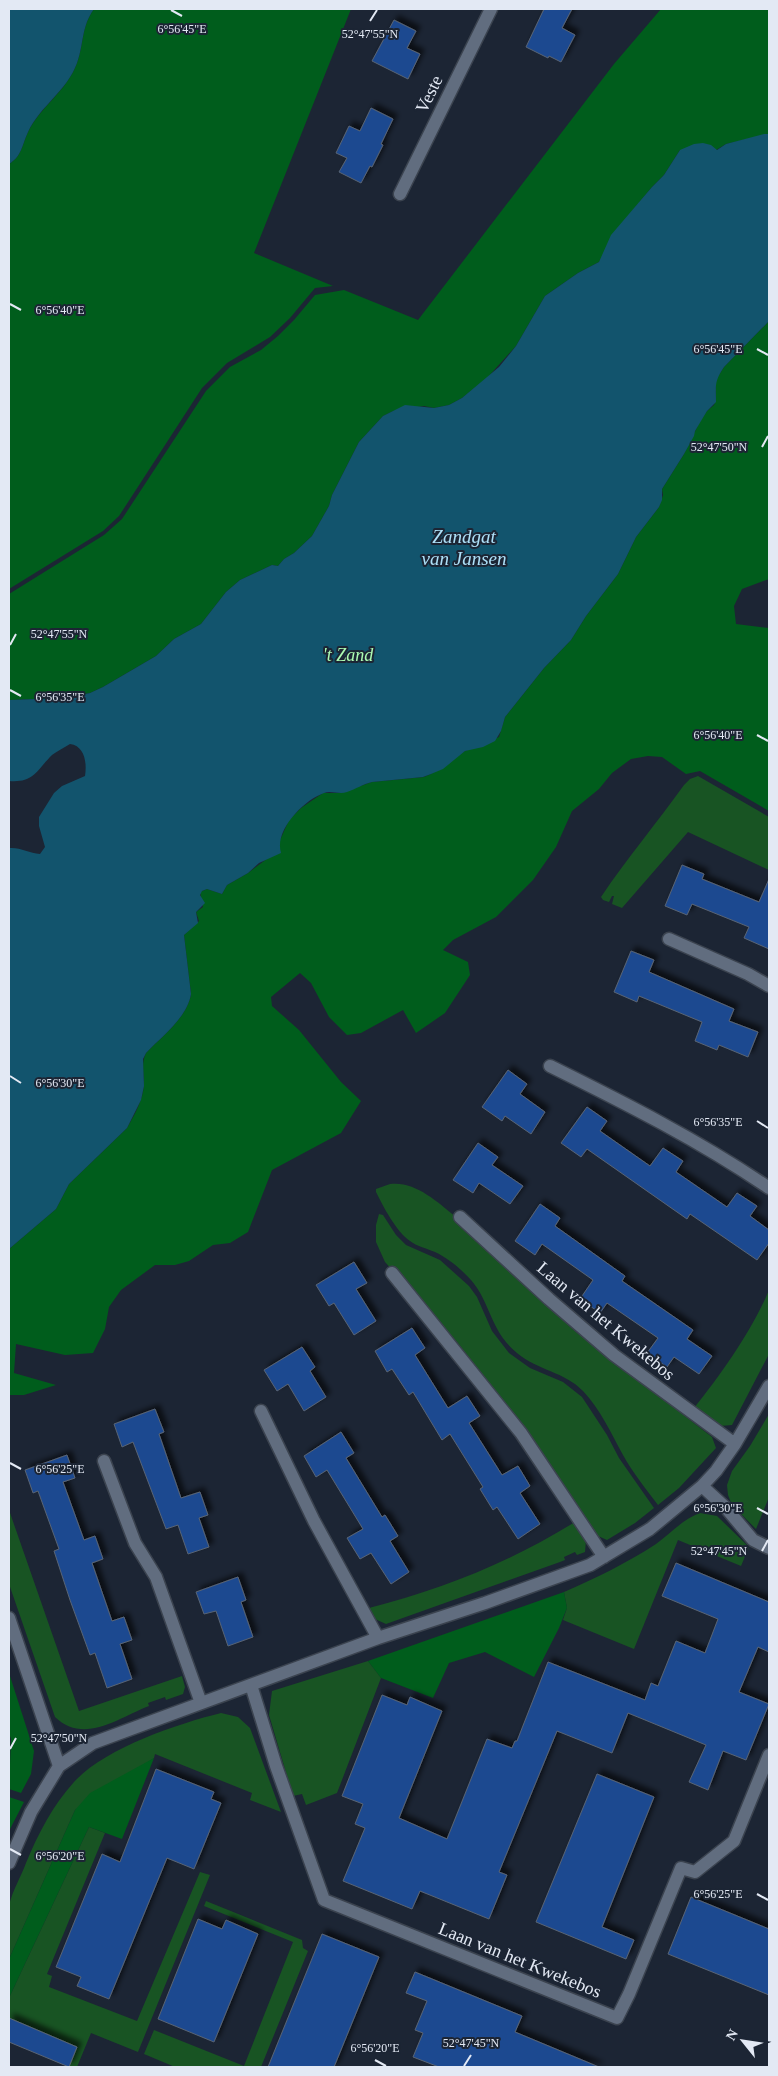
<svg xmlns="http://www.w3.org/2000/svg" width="778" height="2076" font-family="Georgia,serif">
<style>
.green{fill:#185423}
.forest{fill:#005d1c}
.water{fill:#12546d}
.building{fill:#1e4a90;stroke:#586475;filter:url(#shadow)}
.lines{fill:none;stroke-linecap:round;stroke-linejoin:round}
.street-casing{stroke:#3b434f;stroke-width:15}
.street{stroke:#616d7f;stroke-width:12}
.ticks{fill:none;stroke:#e3e9f4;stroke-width:2}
.labels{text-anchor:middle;stroke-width:4;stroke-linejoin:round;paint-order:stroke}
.street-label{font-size:18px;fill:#e3e9f4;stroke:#1c2534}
.park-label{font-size:18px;font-style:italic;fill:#acfbb3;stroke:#1c2534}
.water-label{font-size:19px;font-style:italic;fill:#ade0f8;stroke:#1c2534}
.ticks-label{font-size:12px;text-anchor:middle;fill:#e3e9f4;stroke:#1c2534;stroke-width:4;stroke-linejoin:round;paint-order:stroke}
</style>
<defs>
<filter id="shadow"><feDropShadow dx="4.5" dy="-4.5" stdDeviation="2.5" flood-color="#0009"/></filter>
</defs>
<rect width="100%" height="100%" fill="#1c2534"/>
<path class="green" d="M 698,776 L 769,817 L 769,870 L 688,832 L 622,908 L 612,904 L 614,896 L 612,896 L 609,902 L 603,900 L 601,897 C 627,858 657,823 684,785 L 690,779 Z
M 390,1184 C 415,1181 436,1201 455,1216 L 453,1219 L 576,1332 L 712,1437 L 716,1448 L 679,1488 L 658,1505 C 646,1489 633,1473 623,1455 C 611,1433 600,1409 583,1391 C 565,1372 537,1370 517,1353 C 490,1331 491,1303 471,1280 C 461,1269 448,1258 435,1252 C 426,1248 418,1247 410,1241 C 396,1231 384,1208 376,1192 L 376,1189 Z
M 379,1214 L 383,1215 L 396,1235 L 406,1245 L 440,1260 L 469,1286 L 477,1297 L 492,1331 L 509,1353 L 530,1368 L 563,1382 L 582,1397 L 607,1435 L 619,1458 L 654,1508 L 635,1523 L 607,1540 L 598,1536 L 522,1425 L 457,1342 L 385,1262 L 376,1242 L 376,1225 Z
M 769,1290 L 769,1354 L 732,1425 L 720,1426 L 694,1408 C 721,1375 753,1329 769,1290 Z
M 769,1414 L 769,1497 L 756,1529 L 732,1505 L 728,1495 L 727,1485 L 732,1471 L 750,1446 Z
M 9,1510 L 79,1711 L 182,1676 L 185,1687 L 183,1694 L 166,1700 L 165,1697 L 148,1703 L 149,1706 C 118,1718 84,1745 55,1717 L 9,1584 Z
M 700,1513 L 717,1516 L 749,1547 L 741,1566 L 678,1540 L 634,1649 L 563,1620 L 567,1608 L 564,1592 C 596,1578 627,1563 656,1544 C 670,1534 683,1519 700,1513 Z
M 575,1522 L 586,1540 L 585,1552 L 577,1555 L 575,1552 L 564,1557 L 565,1560 L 560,1562 L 386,1624 L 375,1619 L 369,1608 C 443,1589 510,1562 575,1522 Z
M 368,1661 L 381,1678 L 337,1793 L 306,1805 L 302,1794 L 293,1796 L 269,1715 L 272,1691 Z
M 221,1713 L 238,1717 L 250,1728 L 281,1812 L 250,1800 L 252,1793 L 155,1754 L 154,1758 L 75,1810 L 9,1959 C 9,1943 6,1920 9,1906 C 12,1891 21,1877 26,1863 C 38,1834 53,1805 74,1782 C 105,1748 177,1724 221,1713 Z
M 89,1827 L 105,1833 L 47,1974 L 52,1976 L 49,1987 L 137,2021 L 200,1872 L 210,1875 L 138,2052 L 91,2033 L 77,2067 L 69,2067 L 77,2047 L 9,2018 L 9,1998 Z
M 206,1901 L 302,1940 L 303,1948 L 308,1951 L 261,2067 L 175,2067 L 144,2054 L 154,2030 L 244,2066 L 293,1942 L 204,1906 Z"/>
<path class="forest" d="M 94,9 L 351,9 L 254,253 L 333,286 L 315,288 L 290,318 L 270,337 L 227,363 L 202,388 L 119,516 L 103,531 L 9,589 L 9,164 C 22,156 22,145 28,132 C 40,107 67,91 77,63 C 84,44 81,27 94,9 Z
M 661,9 L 769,9 L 769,134 L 726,144 L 716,150 L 680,150 L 664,175 L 652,187 L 628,216 L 599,262 L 578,273 L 545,296 L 516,346 L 487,378 L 462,398 L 449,405 L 434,408 L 424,406 L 393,411 L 383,416 L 359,442 L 332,495 L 329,506 L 312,536 L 294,553 L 284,559 L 278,566 L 272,565 L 240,580 L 226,592 L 201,624 L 174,639 L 156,656 L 103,687 L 90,693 L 65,698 L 9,700 L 9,594 L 104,535 L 122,519 L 206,391 L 230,367 L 261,350 L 278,336 L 294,320 L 315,295 L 344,290 L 418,320 L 614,64 Z
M 769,321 L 769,579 L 742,589 L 734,606 L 736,624 L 769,628 L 769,811 L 700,771 L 686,774 L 662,757 L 648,756 L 631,759 L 612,773 L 599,789 L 572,811 L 556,847 L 533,880 L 496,917 L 453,940 L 443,950 L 468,962 L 470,975 L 445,1013 L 416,1033 L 403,1010 L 361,1033 L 347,1035 L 329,1017 L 311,983 L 300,973 L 271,997 L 272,1006 L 299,1030 L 341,1082 L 361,1101 L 341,1133 L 272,1170 L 248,1232 L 230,1243 L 213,1245 L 189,1261 L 175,1265 L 155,1265 L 121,1290 L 109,1307 L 105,1329 L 93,1353 L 65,1355 L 16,1344 L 14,1373 L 56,1385 L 24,1395 L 9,1395 L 9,1249 L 56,1209 L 69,1184 L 127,1128 C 135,1114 143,1100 144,1084 C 144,1073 141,1063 146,1053 C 162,1036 187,1018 191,994 L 184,935 L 199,921 L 196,912 L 203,907 L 200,892 L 207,889 L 222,894 L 227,885 L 248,873 L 280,849 L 280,840 L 289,820 L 301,808 L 323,793 L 340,793 L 372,782 L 424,777 L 431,774 L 465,751 L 499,737 L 505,717 L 544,668 L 571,640 L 586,616 L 618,574 L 636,537 L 659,507 L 663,495 L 662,489 L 684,454 L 699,423 L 707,411 L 714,405 L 716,399 L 715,381 L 724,367 Z
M 564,1592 L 567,1608 L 559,1628 L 534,1677 L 485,1652 L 449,1663 L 433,1698 L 381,1678 L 368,1661 Z
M 9,1673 L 34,1751 L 31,1774 L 21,1793 L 9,1789 L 11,1739 L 9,1733 Z
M 154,1758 L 122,1839 L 89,1827 L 9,1998 L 9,1959 L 75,1810 L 90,1793 Z
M 9,1797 L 24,1802 L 9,1831 Z"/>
<path class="water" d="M 9,9 L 94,9 C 81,27 84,44 77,63 C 67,91 40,106 28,132 C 22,145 22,156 9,164 Z
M 764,134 L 769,134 L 769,321 L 724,367 C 714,382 716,385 716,402 L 707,411 L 695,431 L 694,436 L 684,454 L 662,489 L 662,500 L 659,507 L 636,537 L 618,574 L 586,616 L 571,640 L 544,668 L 505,717 L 501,731 L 495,741 L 483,747 L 465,751 L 443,769 L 431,774 L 423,777 L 372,782 C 363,784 356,789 347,792 C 339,795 331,790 324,793 C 304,800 274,830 281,853 L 259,863 L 248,873 L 227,885 L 222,894 L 207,889 L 202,891 L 200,895 L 205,903 L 196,912 L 198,923 L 184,935 L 191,994 C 187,1018 162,1036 146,1053 L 143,1059 L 144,1086 L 141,1100 L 127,1128 L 69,1184 L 56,1209 L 9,1249 L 9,848 C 20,847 29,853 40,854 L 45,847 L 39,826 L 39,817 L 54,793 L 62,786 L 85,776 C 87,763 85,746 70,744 C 64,748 57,751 52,755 C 36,771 34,783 9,781 L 9,700 L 65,698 L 90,693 L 103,687 L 156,656 L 174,639 L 201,624 L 226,592 L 240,580 L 272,565 L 278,566 L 284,559 L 294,553 L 312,536 L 329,506 L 332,495 L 359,442 L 383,416 L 405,405 L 434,408 L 449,405 L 462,398 L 499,367 L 516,346 L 545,296 L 578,273 L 599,262 L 611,235 L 652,187 L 664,175 L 680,150 L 694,144 L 703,143 L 711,145 L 717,150 L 726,144 Z"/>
<path class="building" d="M 544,9 L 572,9 L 562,28 L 575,35 L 561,62 L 549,56 L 548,58 L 526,47 Z
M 394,20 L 416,31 L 407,48 L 420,54 L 408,79 L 372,61 Z
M 371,108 L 393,119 L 381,144 L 383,145 L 372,167 L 370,166 L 361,183 L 339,172 L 347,158 L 336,153 L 349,126 L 360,131 Z
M 682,865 L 704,874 L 702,879 L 759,902 L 769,879 L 769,949 L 744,938 L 749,927 L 692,904 L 687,915 L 665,906 Z
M 631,951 L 654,960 L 649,972 L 734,1009 L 729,1021 L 758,1032 L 748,1057 L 719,1045 L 717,1050 L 695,1041 L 702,1022 L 639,996 L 637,1002 L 614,992 Z
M 508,1070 L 527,1084 L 520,1094 L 545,1112 L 531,1134 L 505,1116 L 502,1121 L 482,1107 Z
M 587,1107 L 607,1121 L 600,1131 L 650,1166 L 663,1148 L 683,1161 L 676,1172 L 727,1207 L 737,1193 L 757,1206 L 750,1216 L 769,1230 L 769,1243 L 757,1260 L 690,1214 L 687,1219 L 587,1149 L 581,1157 L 561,1143 Z
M 478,1143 L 498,1157 L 492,1165 L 523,1186 L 510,1204 L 479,1183 L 473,1193 L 453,1180 Z
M 540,1204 L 560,1218 L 555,1226 L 625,1276 L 622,1281 L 693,1330 L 687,1339 L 712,1356 L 699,1374 L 674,1357 L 667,1367 L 647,1353 L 658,1338 L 607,1303 L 600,1313 L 580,1299 L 593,1280 L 542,1244 L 535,1255 L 515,1241 Z
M 354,1262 L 367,1283 L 356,1289 L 376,1321 L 354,1335 L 334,1303 L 329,1306 L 316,1285 Z
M 412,1328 L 425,1348 L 415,1355 L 448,1408 L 467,1396 L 480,1416 L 469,1423 L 502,1475 L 518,1466 L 530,1486 L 520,1493 L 540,1524 L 518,1539 L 497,1507 L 493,1510 L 480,1489 L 483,1487 L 450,1434 L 442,1440 L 413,1392 L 409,1395 L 392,1369 L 387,1372 L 375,1351 Z
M 302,1347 L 315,1367 L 310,1371 L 326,1397 L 304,1411 L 288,1384 L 277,1391 L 264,1370 Z
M 155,1409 L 164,1432 L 159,1434 L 181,1498 L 200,1492 L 208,1515 L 199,1518 L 209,1547 L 188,1554 L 178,1525 L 166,1529 L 133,1442 L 122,1447 L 114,1424 Z
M 341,1432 L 354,1453 L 346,1458 L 382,1517 L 385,1515 L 398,1536 L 390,1541 L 409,1572 L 391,1584 L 371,1553 L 360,1559 L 347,1538 L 363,1529 L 327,1470 L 316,1477 L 304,1456 Z
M 67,1455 L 75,1478 L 63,1482 L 84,1540 L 95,1536 L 103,1559 L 92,1563 L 112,1621 L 124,1617 L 132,1640 L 120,1644 L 132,1679 L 107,1688 L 95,1653 L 90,1655 L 70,1600 L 54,1551 L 59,1549 L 38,1491 L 33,1493 L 25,1470 Z
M 676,1563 L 769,1602 L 769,1652 L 758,1647 L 739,1692 L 769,1704 L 746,1760 L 723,1751 L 708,1790 L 689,1782 L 706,1745 L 628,1713 L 612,1753 L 557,1731 L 499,1872 L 507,1875 L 489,1919 L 420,1891 L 412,1909 L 343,1881 L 365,1828 L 355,1824 L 363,1804 L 342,1796 L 382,1695 L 407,1705 L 410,1697 L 442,1711 L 399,1818 L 447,1839 L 487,1739 L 512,1748 L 515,1741 L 517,1741 L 548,1662 L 645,1700 L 651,1683 L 658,1686 L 676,1641 L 705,1653 L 718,1619 L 662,1596 Z
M 238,1577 L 246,1600 L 241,1602 L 253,1637 L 228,1646 L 216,1611 L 204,1614 L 196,1592 Z
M 156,1769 L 214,1792 L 211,1799 L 221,1803 L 194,1869 L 167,1858 L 109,1999 L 77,1986 L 81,1977 L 56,1967 L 102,1854 L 120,1862 Z
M 597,1774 L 654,1797 L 602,1927 L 634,1940 L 626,1959 L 536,1922 Z
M 691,1897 L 769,1929 L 769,1995 L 668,1954 Z
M 198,1919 L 222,1929 L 226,1920 L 258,1934 L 214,2042 L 158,2019 Z
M 322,1934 L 379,1957 L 334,2067 L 268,2067 Z
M 415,1972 L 522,2016 L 515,2032 L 599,2067 L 439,2067 L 413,2057 L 423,2033 L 415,2030 L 427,2001 L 406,1993 Z
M 9,2018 L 77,2047 L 69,2067 L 9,2042 Z"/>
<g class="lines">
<g class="street-casing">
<path id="street" d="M 400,194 L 491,9
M 669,939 L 748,974 L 769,986
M 550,1066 C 625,1103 700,1141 769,1188
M 460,1217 L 549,1299 L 614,1355 L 735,1444
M 392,1273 L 521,1433 L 604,1557
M 261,1411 L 314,1521 L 378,1638
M 104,1461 L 135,1543 L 156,1577 L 201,1703
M 702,1486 L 726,1508 L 753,1540 L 769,1548
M 9,1618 L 59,1766
M 251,1685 L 276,1766 L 324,1900 L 617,2018 L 629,1994 L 681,1868 L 695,1872 L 734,1841 L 769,1755
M 9,1863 L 31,1812 L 59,1766 L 93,1743 L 378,1638 L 485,1603 L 590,1565 L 650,1529 L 702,1486 L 716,1471 L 735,1444 L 769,1386"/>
</g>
<use href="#street" class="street"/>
</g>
<path class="ticks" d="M 171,10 L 182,16M 370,21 L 377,10M 10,304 L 21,310M 757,349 L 768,355M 762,447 L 768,436M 10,645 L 16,634M 10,690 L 21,696M 757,735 L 768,741M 10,1076 L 21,1083M 757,1121 L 768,1128M 10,1463 L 21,1469M 757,1508 L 768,1514M 762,1551 L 768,1540M 10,1749 L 16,1738M 10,1849 L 21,1855M 757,1894 L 768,1900M 375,2060 L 386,2066M 464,2066 L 471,2055"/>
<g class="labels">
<g class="street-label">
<text transform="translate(429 94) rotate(-64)" y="6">Veste</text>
<text transform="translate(606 1321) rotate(40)" y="6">Laan van het Kwekebos</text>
<text transform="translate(520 1960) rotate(22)" y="6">Laan van het Kwekebos</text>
</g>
<g class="park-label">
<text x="348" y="661">'t Zand</text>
</g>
<g class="water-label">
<text x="464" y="543">Zandgat<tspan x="464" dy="22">van Jansen</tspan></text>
</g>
</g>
<g class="ticks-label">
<text x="182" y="33">6°56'45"E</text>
<text x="370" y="38">52°47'55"N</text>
<text x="60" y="314">6°56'40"E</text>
<text x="718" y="353">6°56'45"E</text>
<text x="719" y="451">52°47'50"N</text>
<text x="59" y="638">52°47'55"N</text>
<text x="60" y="701">6°56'35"E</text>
<text x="718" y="739">6°56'40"E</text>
<text x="60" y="1087">6°56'30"E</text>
<text x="718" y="1126">6°56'35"E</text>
<text x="60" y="1473">6°56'25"E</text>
<text x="718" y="1512">6°56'30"E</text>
<text x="719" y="1555">52°47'45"N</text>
<text x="59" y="1742">52°47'50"N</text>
<text x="60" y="1860">6°56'20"E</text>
<text x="718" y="1898">6°56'25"E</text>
<text x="471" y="2047">52°47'45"N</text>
<text x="375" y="2052">6°56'20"E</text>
</g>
<rect width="778" height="2076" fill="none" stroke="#e3e9f4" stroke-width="20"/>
<g transform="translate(743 2041) rotate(300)" stroke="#1c2534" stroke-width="4" paint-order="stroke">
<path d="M0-4L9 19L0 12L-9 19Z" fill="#e3e9f4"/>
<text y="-8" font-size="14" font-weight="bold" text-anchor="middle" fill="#e3e9f4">N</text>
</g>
</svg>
